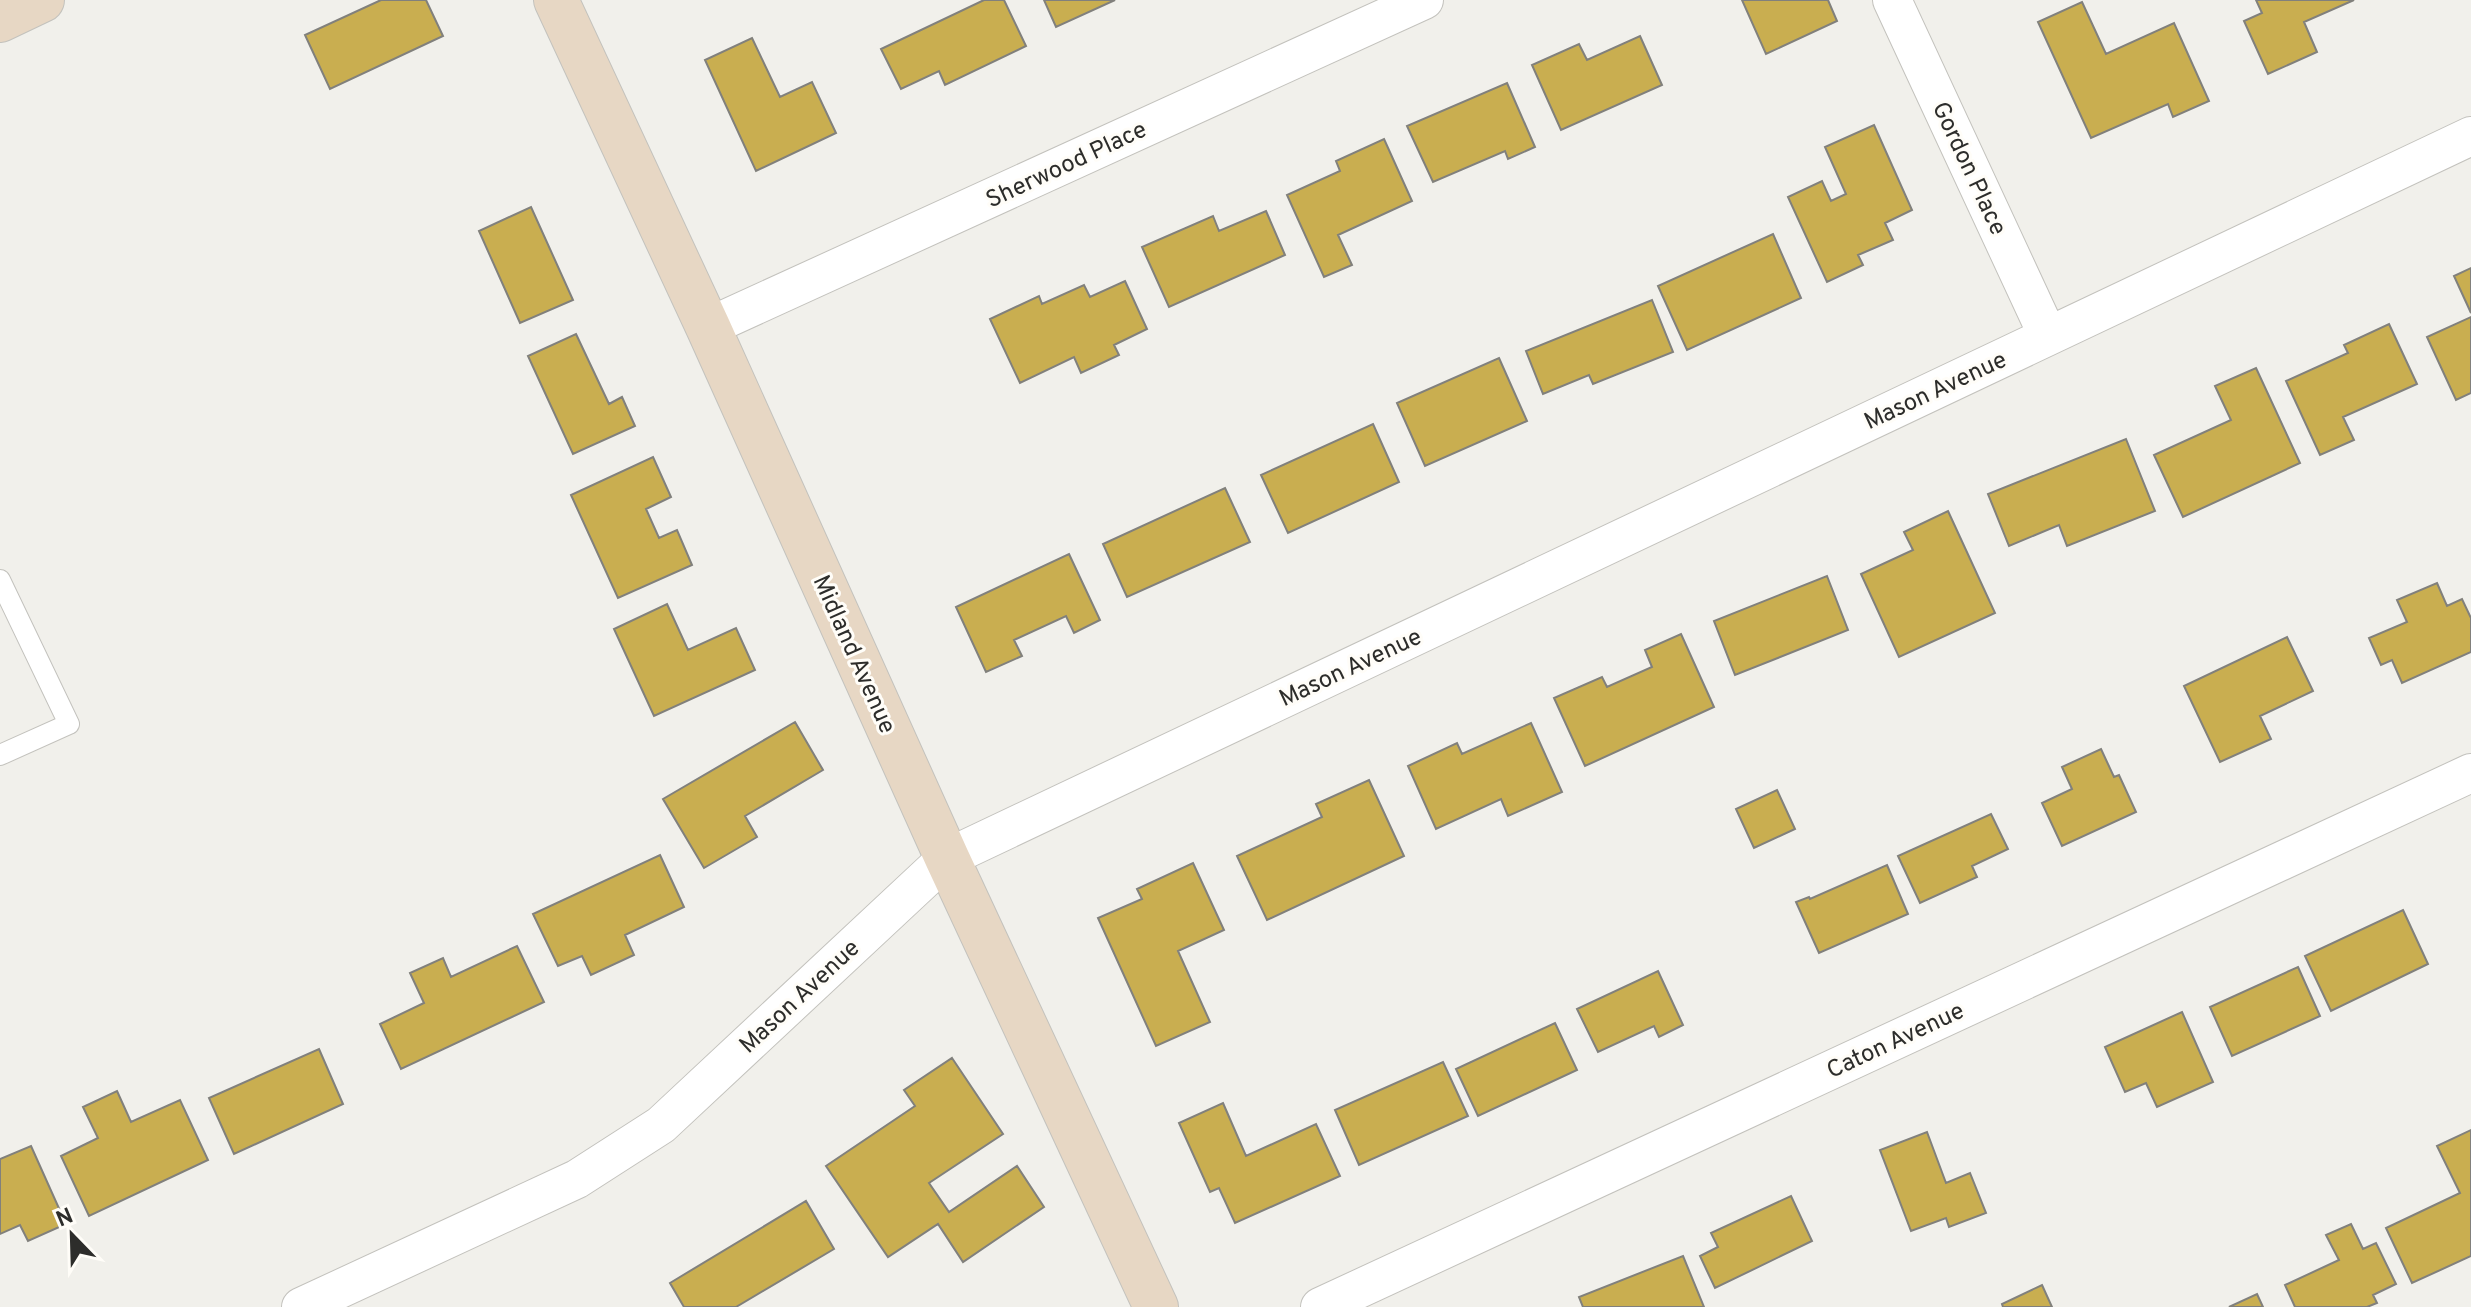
<svg xmlns="http://www.w3.org/2000/svg" width="2471" height="1307" font-family="Overpass,sans-serif">
<style>
.building{fill:#c9ae50;stroke:#81807c;stroke-width:2}
.lines{fill:none;stroke-linecap:round;stroke-linejoin:round}
.lane-casing{stroke:#c3c2bd;stroke-width:22}
.street-casing{stroke:#c3c2bd;stroke-width:40}
.secondary-casing{stroke:#c3c2bd;stroke-width:46}
.lane{stroke:#fff;stroke-width:20}
.street{stroke:#fff;stroke-width:38}
.secondary{stroke:#e7d7c4;stroke-width:44}
.labels{text-anchor:middle;stroke-width:6;stroke-linejoin:round;paint-order:stroke}
.street-label{font-size:24px;fill:#2d2d2b;stroke:#fffdf8}
</style>
<rect width="100%" height="100%" fill="#f1f0eb"/>
<path class="building" d="M 381,0 L 426,0 L 443,36 L 330,89 L 305,35 Z
M 984,0 L 1004,0 L 1026,46 L 945,85 L 939,71 L 901,89 L 881,49 Z
M 1044,0 L 1115,0 L 1056,27 Z
M 1742,0 L 1828,0 L 1837,21 L 1766,54 Z
M 2256,0 L 2354,0 L 2304,22 L 2317,52 L 2268,74 L 2244,21 L 2262,13 Z
M 2082,2 L 2106,54 L 2174,23 L 2209,101 L 2173,117 L 2168,104 L 2091,138 L 2038,22 Z
M 1640,36 L 1662,85 L 1561,130 L 1532,65 L 1579,44 L 1587,60 Z
M 752,38 L 780,97 L 812,82 L 836,133 L 756,171 L 705,60 Z
M 1507,83 L 1535,147 L 1508,159 L 1505,151 L 1433,182 L 1407,126 Z
M 1874,125 L 1912,210 L 1885,223 L 1893,240 L 1858,255 L 1863,265 L 1827,282 L 1788,197 L 1822,181 L 1831,201 L 1846,194 L 1825,147 Z
M 1384,139 L 1412,201 L 1338,235 L 1352,265 L 1324,277 L 1287,195 L 1340,171 L 1336,161 Z
M 531,207 L 573,300 L 520,323 L 479,231 Z
M 1266,211 L 1285,255 L 1169,307 L 1142,247 L 1213,216 L 1219,231 Z
M 1773,234 L 1801,298 L 1687,350 L 1658,286 Z
M 2471,268 L 2471,313 L 2454,276 Z
M 1125,281 L 1147,329 L 1114,345 L 1119,355 L 1081,373 L 1074,357 L 1020,383 L 990,319 L 1039,296 L 1042,304 L 1084,285 L 1090,297 Z
M 1652,300 L 1673,352 L 1593,384 L 1589,375 L 1543,394 L 1526,351 Z
M 2471,317 L 2471,393 L 2456,400 L 2427,337 Z
M 2389,324 L 2417,384 L 2343,417 L 2354,440 L 2320,455 L 2286,381 L 2348,353 L 2344,345 Z
M 576,334 L 609,404 L 622,397 L 635,426 L 573,454 L 528,356 Z
M 1499,358 L 1527,421 L 1425,466 L 1397,403 Z
M 2256,368 L 2300,463 L 2183,517 L 2154,455 L 2231,420 L 2215,386 Z
M 1373,424 L 1399,482 L 1288,533 L 1261,475 Z
M 2126,439 L 2155,511 L 2067,546 L 2059,525 L 2009,546 L 1988,494 Z
M 653,457 L 671,497 L 646,509 L 659,538 L 677,530 L 692,565 L 618,598 L 571,495 Z
M 1225,488 L 1250,542 L 1127,597 L 1103,544 Z
M 1948,511 L 1995,613 L 1899,657 L 1861,574 L 1913,550 L 1904,532 Z
M 1069,554 L 1100,620 L 1074,633 L 1066,616 L 1014,640 L 1022,656 L 986,672 L 956,607 Z
M 1827,576 L 1848,630 L 1735,675 L 1714,621 Z
M 2437,583 L 2447,606 L 2462,599 L 2471,618 L 2471,652 L 2402,683 L 2392,660 L 2381,665 L 2369,638 L 2407,622 L 2397,600 Z
M 667,604 L 688,650 L 736,628 L 755,670 L 654,716 L 614,629 Z
M 1681,634 L 1714,707 L 1585,766 L 1554,698 L 1602,677 L 1607,687 L 1652,667 L 1645,650 Z
M 2287,637 L 2313,691 L 2260,716 L 2271,739 L 2220,762 L 2184,686 Z
M 795,722 L 823,770 L 745,816 L 757,837 L 704,868 L 663,799 Z
M 1531,723 L 1562,792 L 1508,816 L 1501,799 L 1436,829 L 1408,766 L 1457,743 L 1462,754 Z
M 2101,749 L 2114,777 L 2119,775 L 2136,812 L 2062,846 L 2042,803 L 2072,789 L 2062,767 Z
M 1369,780 L 1404,856 L 1267,920 L 1237,856 L 1322,817 L 1316,804 Z
M 1777,790 L 1795,829 L 1754,848 L 1736,809 Z
M 1991,814 L 2008,849 L 1972,866 L 1977,877 L 1920,903 L 1898,856 Z
M 660,855 L 684,907 L 625,935 L 634,955 L 591,975 L 582,956 L 558,966 L 533,914 Z
M 1193,863 L 1224,930 L 1178,951 L 1210,1022 L 1156,1046 L 1098,918 L 1142,899 L 1137,889 Z
M 1887,865 L 1908,914 L 1819,953 L 1796,902 L 1809,897 L 1810,899 Z
M 2403,910 L 2428,964 L 2331,1011 L 2305,956 Z
M 517,946 L 544,1002 L 401,1069 L 380,1024 L 424,1003 L 410,973 L 443,958 L 451,977 Z
M 2298,967 L 2320,1016 L 2232,1056 L 2210,1007 Z
M 1658,971 L 1683,1025 L 1659,1037 L 1654,1026 L 1598,1052 L 1577,1009 Z
M 2182,1012 L 2213,1082 L 2157,1107 L 2146,1083 L 2125,1092 L 2105,1047 Z
M 1555,1023 L 1577,1070 L 1478,1116 L 1456,1069 Z
M 319,1049 L 343,1104 L 234,1154 L 209,1098 Z
M 952,1058 L 1003,1134 L 929,1183 L 949,1212 L 1017,1166 L 1044,1207 L 963,1262 L 938,1224 L 888,1257 L 826,1166 L 915,1106 L 904,1090 Z
M 1443,1062 L 1468,1116 L 1359,1165 L 1335,1110 Z
M 117,1091 L 131,1122 L 180,1100 L 208,1160 L 89,1216 L 61,1156 L 98,1138 L 83,1107 Z
M 1223,1103 L 1246,1156 L 1316,1124 L 1340,1176 L 1235,1223 L 1219,1188 L 1210,1192 L 1179,1123 Z
M 2471,1130 L 2471,1256 L 2412,1283 L 2386,1228 L 2460,1193 L 2437,1146 Z
M 1927,1132 L 1946,1183 L 1970,1173 L 1986,1213 L 1949,1227 L 1946,1218 L 1911,1231 L 1880,1150 Z
M 31,1146 L 66,1224 L 28,1241 L 20,1225 L 0,1234 L 0,1159 Z
M 1791,1196 L 1812,1241 L 1715,1288 L 1700,1256 L 1718,1247 L 1711,1233 Z
M 806,1201 L 834,1249 L 736,1307 L 684,1307 L 670,1283 Z
M 2351,1224 L 2363,1249 L 2376,1243 L 2396,1284 L 2373,1295 L 2377,1303 L 2367,1307 L 2295,1307 L 2285,1285 L 2339,1260 L 2326,1235 Z
M 1683,1256 L 1704,1307 L 1583,1307 L 1579,1297 Z
M 2042,1285 L 2052,1307 L 2003,1307 L 2002,1304 Z
M 2257,1294 L 2263,1307 L 2229,1307 Z"/>
<g class="lines">
<g class="lane-casing">
<path id="lane" d="M 0,580 L 69,724 L 0,755"/>
</g>
<g class="street-casing">
<path id="street" d="M 1892,0 L 2048,336
M 708,327 L 1424,0
M 301,1307 L 577,1179 L 661,1125 L 947,858 L 2471,136
M 1320,1307 L 2471,773"/>
</g>
<g class="secondary-casing">
<path id="secondary" d="M 556,0 L 708,327 L 947,858 L 1156,1307
M 0,20 L 42,0"/>
</g>
<use href="#lane" class="lane"/>
<use href="#street" class="street"/>
<use href="#secondary" class="secondary"/>
</g>
<g class="labels">
<g class="street-label">
<text transform="translate(1066 164) rotate(-25)" y="8">Sherwood Place</text>
<text transform="translate(1970 168) rotate(65)" y="8">Gordon Place</text>
<text transform="translate(1935 390) rotate(-25)" y="8">Mason Avenue</text>
<text transform="translate(855 654) rotate(66)" y="8">Midland Avenue</text>
<text transform="translate(1350 667) rotate(-25)" y="8">Mason Avenue</text>
<text transform="translate(799 996) rotate(-43)" y="8">Mason Avenue</text>
<text transform="translate(1895 1040) rotate(-25)" y="8">Caton Avenue</text>
</g>
</g>
<g transform="translate(72 1235) rotate(337)" stroke="#fffdf8" stroke-width="6" paint-order="stroke">
<path d="M0-6L14 30L0 20L-14 30Z" fill="#2d2d2b"/>
<text y="-12" font-size="22" font-weight="bold" text-anchor="middle" fill="#2d2d2b">N</text>
</g>
</svg>
